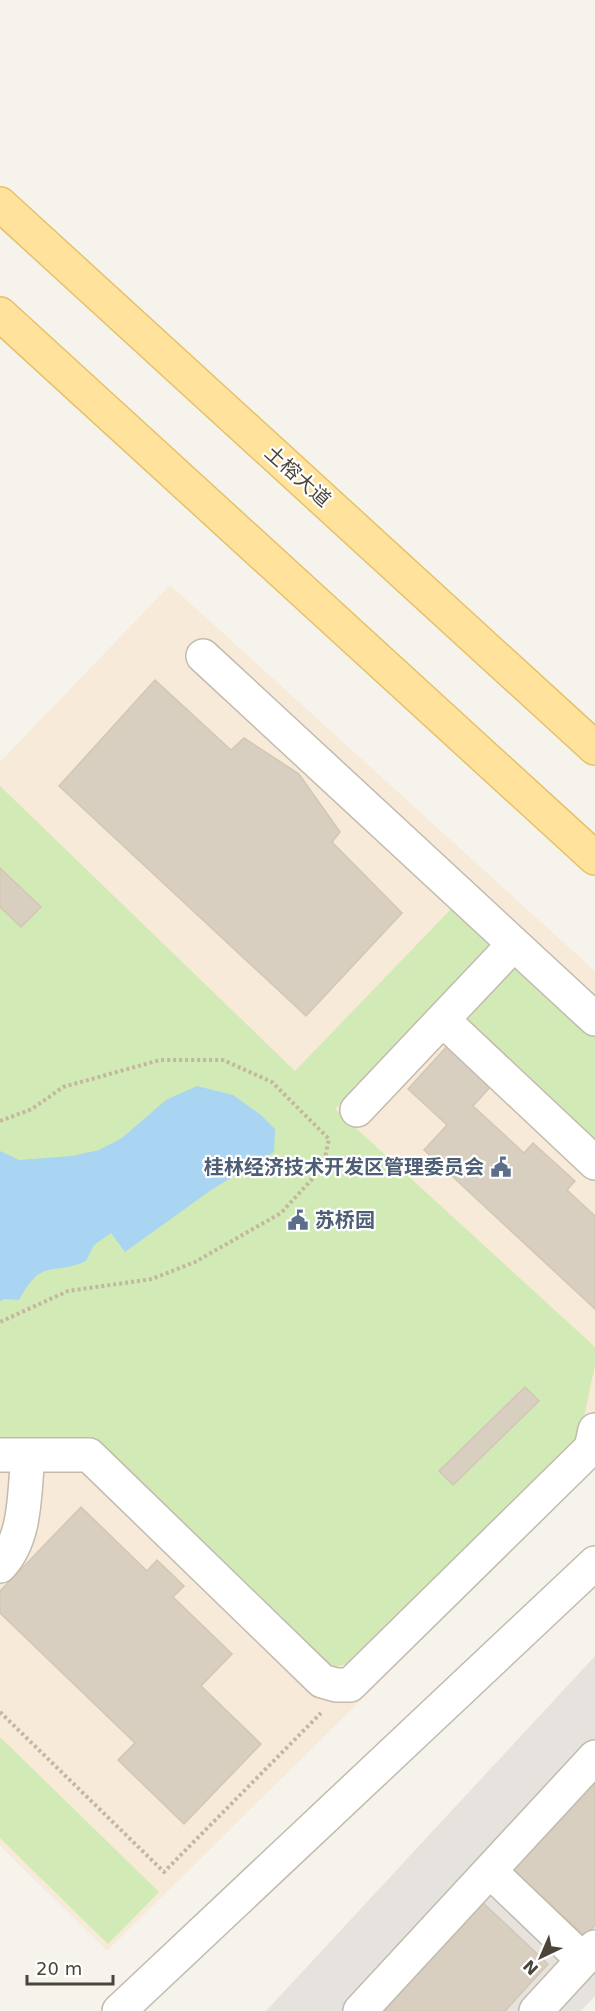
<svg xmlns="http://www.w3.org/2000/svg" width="595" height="2011" font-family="'DejaVu Sans','Noto Sans SC',sans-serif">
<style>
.commercial{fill:#f7ead8}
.industrial{fill:#e6e2dd}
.green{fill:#d2eab5}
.water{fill:#a9d4f2}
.building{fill:#d8cfc1;stroke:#d3c7b4;stroke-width:1.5}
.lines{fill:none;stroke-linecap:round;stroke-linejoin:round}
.minor-casing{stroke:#c2bbae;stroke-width:36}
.major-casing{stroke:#e6c16a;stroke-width:36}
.path{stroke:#c4b79f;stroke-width:4;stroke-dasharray:3 3;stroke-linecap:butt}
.minor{stroke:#fff;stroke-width:33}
.major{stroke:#ffe39c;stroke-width:33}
.labels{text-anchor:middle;stroke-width:4.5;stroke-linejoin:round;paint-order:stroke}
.street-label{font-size:20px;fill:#4b4439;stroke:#fff}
.service-label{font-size:20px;font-weight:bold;fill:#4e5e75;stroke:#fff;text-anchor:end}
</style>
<rect width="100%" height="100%" fill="#f6f3ec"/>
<path class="commercial" d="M 170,585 L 595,971 L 595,1469 L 107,1951 L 0,1846 L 0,762 Z"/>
<path class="industrial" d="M 595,1656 L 595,1996 L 581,2011 L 266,2011 Z"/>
<path class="green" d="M 0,786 L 295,1071 L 453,907 L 492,945 L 335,1109 L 595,1347 L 595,1365 L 580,1436 L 357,1661 L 332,1668 L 99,1445 L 0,1444 Z
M 521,966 L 595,1036 L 595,1140 L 465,1016 L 507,969 Z
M 0,1737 L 159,1892 L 108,1944 L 0,1838 Z"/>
<path class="water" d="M 197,1086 L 233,1095 L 261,1115 L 275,1129 L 274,1152 L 211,1190 L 125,1252 L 111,1233 L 94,1245 L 86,1261 C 51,1277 43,1256 19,1300 L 5,1299 L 0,1301 L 0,1151 L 19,1160 L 72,1156 L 99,1150 L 122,1138 L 166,1100 Z"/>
<path class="building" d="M 155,680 L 231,750 L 244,738 L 299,774 L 340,832 L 332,842 L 402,913 L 306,1016 L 59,786 Z
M 0,868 L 41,907 L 21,927 L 0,907 Z
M 449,1044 L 493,1084 L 473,1106 L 524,1153 L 533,1143 L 575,1181 L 567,1190 L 595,1216 L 595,1309 L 424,1150 L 447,1125 L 408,1089 Z
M 525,1387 L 539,1401 L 453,1485 L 439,1471 Z
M 81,1507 L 147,1571 L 157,1560 L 184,1586 L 173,1597 L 232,1654 L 201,1686 L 261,1744 L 184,1824 L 118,1760 L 135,1743 L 0,1613 L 0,1591 Z
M 595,1772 L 595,1925 L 585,1936 L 509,1867 Z
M 481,1901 L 548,1964 L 505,2011 L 379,2011 Z"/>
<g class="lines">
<g class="minor-casing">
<path id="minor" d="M 203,656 L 595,1019
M 443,1020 L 595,1163
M 357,1110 L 514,944
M 0,1455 L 89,1455 L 322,1681 L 336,1685 L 350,1685 L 591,1448 L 595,1430
M 0,1566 C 27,1538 24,1492 28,1455
M 490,1871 L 583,1960
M 119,2011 L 595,1563
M 360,2011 L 595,1757
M 536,2011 L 595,1947"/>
</g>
<g class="major-casing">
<path id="major" d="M 0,204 L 595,748
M 0,314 L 595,858"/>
</g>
<path class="path" d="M 0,1121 L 32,1109 L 63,1087 L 160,1060 L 223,1060 L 272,1082 L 329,1139 L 324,1162 L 314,1177 L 281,1213 L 195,1262 L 152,1279 L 68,1291 L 0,1322
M 0,1712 L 164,1872 L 321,1713"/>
<use href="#minor" class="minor"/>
<use href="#major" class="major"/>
</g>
<defs>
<g id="civic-bare" transform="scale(1.62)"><path d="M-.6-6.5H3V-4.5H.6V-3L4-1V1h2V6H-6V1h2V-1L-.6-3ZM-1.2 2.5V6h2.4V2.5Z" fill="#5c6f8a" stroke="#fff" stroke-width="2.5" paint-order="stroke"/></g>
</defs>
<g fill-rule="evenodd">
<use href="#civic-bare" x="501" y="1167"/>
<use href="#civic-bare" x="298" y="1220"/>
</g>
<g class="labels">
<g class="street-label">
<text transform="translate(298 476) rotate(42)" y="7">土榕大道</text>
</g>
<g class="service-label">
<text x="484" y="1174">桂林经济技术开发区管理委员会</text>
<text x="315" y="1227" text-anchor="start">苏桥园</text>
</g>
</g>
<g transform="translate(541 1957) rotate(224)" stroke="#ffffff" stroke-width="4.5" paint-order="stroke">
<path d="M0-4.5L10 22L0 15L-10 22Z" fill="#4b4439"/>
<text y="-9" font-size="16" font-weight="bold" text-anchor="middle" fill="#4b4439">N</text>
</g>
<path d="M27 1975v9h86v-9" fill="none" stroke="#4b4439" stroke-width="3"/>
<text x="36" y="1975" font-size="18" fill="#4b4439" stroke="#ffffff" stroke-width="4.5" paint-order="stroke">20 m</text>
</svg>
